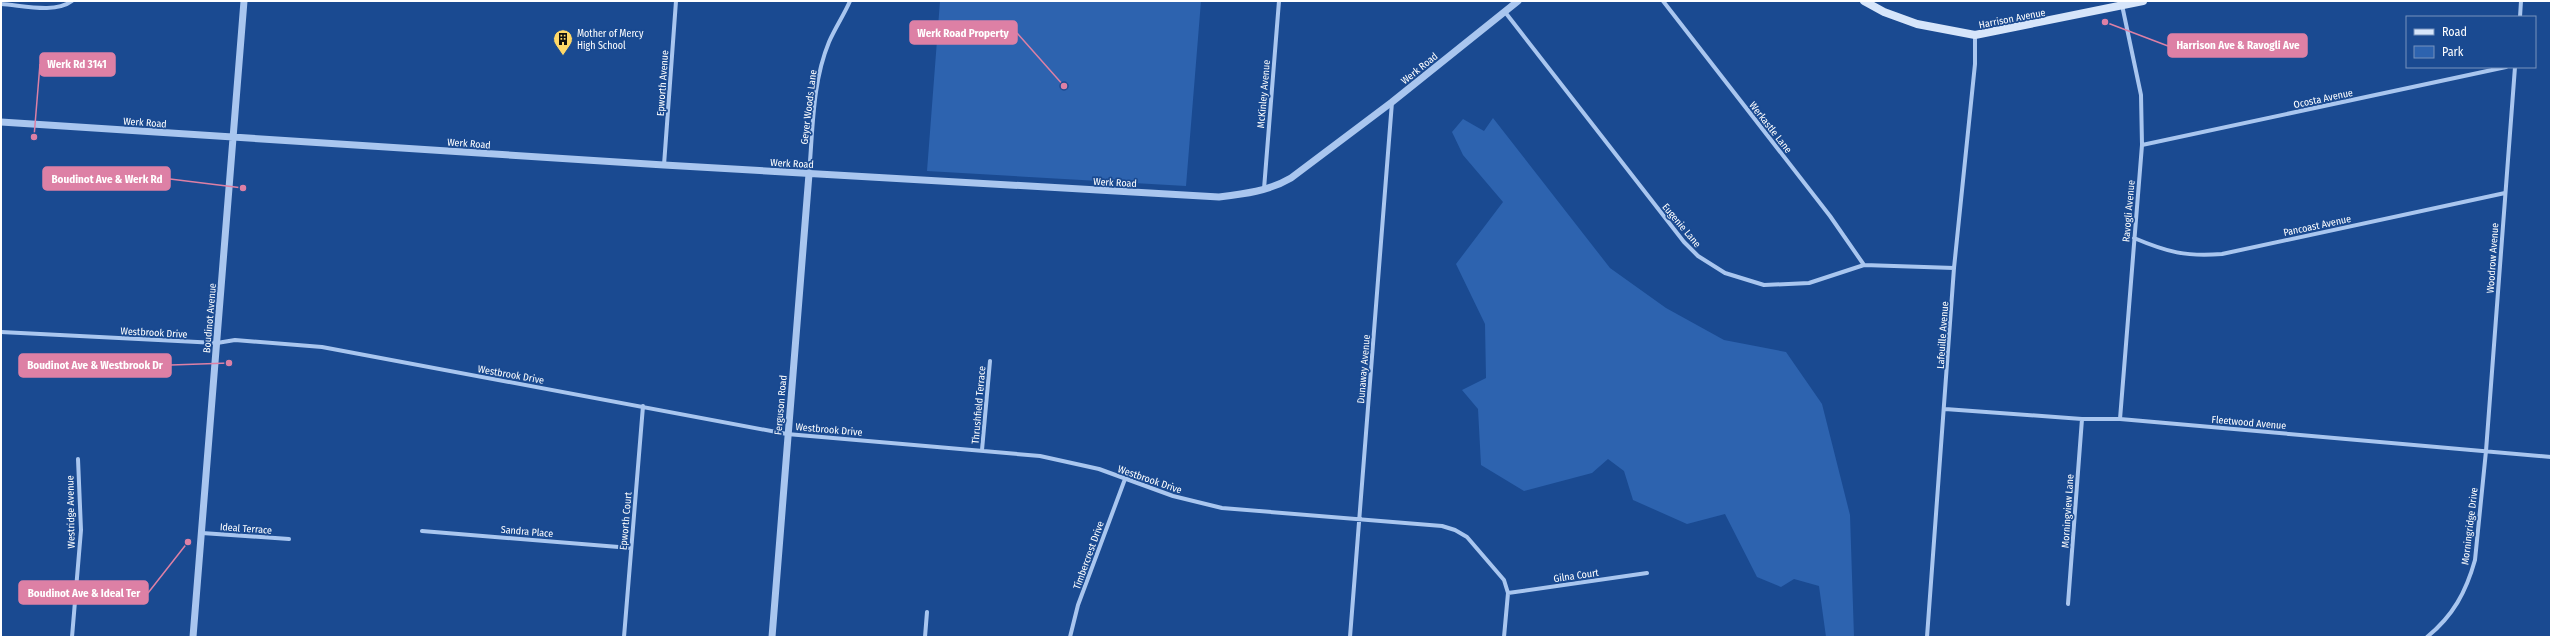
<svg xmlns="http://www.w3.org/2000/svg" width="2552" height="638" font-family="'Fira Sans Condensed',sans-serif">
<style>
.green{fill:#2d63af}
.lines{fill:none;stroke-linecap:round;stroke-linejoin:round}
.minor{stroke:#a9c6ef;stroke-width:4}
.tertiary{stroke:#a9c6ef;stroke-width:7}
.secondary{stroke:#d6e5fa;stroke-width:8}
.labels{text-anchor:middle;stroke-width:3.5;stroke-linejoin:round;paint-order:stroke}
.street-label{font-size:10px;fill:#fff;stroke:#1a4a91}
.poi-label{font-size:10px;fill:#fff;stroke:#1a4a91;text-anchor:start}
.leader{fill:none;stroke:#dd80a5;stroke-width:1.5}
.callout-dot{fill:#dd80a5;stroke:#1a4a91;stroke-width:1.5}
.callout{fill:#dd80a5;stroke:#dd80a5;stroke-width:1.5}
.callout-label{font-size:11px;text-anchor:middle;font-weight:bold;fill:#fff}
</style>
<rect width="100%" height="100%" fill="#1a4a91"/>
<path class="green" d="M 940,1 L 1201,1 L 1186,186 L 927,171 Z
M 1493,118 L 1610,268 L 1666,308 L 1724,340 L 1786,352 L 1822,404 L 1850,515 L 1854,637 L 1826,637 L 1819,586 L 1794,579 L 1781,587 L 1757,577 L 1725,514 L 1687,524 L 1633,500 L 1624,471 L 1608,459 L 1592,473 L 1524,491 L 1481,465 L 1478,409 L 1462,390 L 1486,378 L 1485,324 L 1456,264 L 1503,202 L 1463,155 L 1452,132 L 1463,119 L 1484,131 Z"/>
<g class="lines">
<path class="minor" d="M 1663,1 L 1830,216 L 1864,265
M 1,4 C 21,5 55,14 72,1
M 1505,12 L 1684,242 L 1698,256 L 1725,273 L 1764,285 L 1809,283 L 1864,265 L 1954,268
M 2520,17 L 2521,1
M 2142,145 L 2506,67
M 664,165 L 676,1
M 809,174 C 813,130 812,83 829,42 C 835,28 844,15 850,1
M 1264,189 L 1279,1
M 2134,238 C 2167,252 2186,257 2222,254 L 2505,193
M 1,332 L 217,343 L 235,340 L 322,347 L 787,434 L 1040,456 L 1099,469 L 1173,496 L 1222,508 L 1442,526 L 1455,530 L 1467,537 L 1504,580 L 1508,593 L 1504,637
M 1945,409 L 2082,419 L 2120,419 L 2551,457
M 2120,419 L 2142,145 L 2141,95 L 2122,5
M 982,450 L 990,361
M 422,531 L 631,548
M 202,533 L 289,539
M 1508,593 L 1647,573
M 2068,604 L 2082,419
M 72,637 L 81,530 L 78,459
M 624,637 L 643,406
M 925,637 L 927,612
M 1070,637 L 1078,605 L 1125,479
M 1350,637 L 1392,102
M 1927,637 L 1954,268 L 1975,64 L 1975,35
M 2427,637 C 2453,616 2466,592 2475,560 L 2486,451 L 2515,67"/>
<path class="tertiary" d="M 1,122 L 664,165 L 1219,197 C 1244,194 1269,191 1291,178 L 1392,102 L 1518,1
M 193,637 L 244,1
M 772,637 L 809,174"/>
<path class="secondary" d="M 1864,1 L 1884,12 L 1917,24 L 1975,35 L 2143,1"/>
</g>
<defs>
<g id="building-pin" transform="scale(1)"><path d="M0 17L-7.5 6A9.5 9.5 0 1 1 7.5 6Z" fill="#ffd867" stroke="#1a4a91"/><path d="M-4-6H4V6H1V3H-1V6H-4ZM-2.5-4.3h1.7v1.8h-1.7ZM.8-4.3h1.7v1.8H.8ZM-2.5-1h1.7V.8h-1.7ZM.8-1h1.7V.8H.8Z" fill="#111"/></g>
</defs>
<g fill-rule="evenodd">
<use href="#building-pin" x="563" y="39"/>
</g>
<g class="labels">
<g class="street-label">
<text transform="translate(2012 18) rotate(-11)" y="4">Harrison Avenue</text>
<text transform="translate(1419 68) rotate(-39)" y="4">Werk Road</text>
<text transform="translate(662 83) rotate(-86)" y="4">Epworth Avenue</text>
<text transform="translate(1263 94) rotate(-85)" y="4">McKinley Avenue</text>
<text transform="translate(2323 98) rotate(-12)" y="4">Ocosta Avenue</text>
<text transform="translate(808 107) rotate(-83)" y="4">Geyer Woods Lane</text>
<text transform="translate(145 122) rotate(4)" y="4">Werk Road</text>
<text transform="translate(1771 127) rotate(52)" y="4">Werkastle Lane</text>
<text transform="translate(469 143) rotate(4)" y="4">Werk Road</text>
<text transform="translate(792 163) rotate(3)" y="4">Werk Road</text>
<text transform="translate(1115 182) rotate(3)" y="4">Werk Road</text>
<text transform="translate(2128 211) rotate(-85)" y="4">Ravogli Avenue</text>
<text transform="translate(1682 225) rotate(50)" y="4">Eugenie Lane</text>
<text transform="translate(2317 225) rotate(-12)" y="4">Pancoast Avenue</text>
<text transform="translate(2492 258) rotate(-86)" y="4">Woodrow Avenue</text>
<text transform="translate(209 318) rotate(-85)" y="4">Boudinot Avenue</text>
<text transform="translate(154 332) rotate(3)" y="4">Westbrook Drive</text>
<text transform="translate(1942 335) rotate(-86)" y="4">Lafeuille Avenue</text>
<text transform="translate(1363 369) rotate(-85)" y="4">Dunaway Avenue</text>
<text transform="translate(511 374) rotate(10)" y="4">Westbrook Drive</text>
<text transform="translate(780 405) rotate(-85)" y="4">Ferguson Road</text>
<text transform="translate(978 405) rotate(-85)" y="4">Thrushfield Terrace</text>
<text transform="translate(2249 422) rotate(5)" y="4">Fleetwood Avenue</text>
<text transform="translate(829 429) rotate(5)" y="4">Westbrook Drive</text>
<text transform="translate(1150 479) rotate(19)" y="4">Westbrook Drive</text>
<text transform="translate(2067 511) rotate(-86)" y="4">Morningview Lane</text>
<text transform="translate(70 512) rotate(-91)" y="4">Westridge Avenue</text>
<text transform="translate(625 521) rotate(-85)" y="4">Epworth Court</text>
<text transform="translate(2469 526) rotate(-83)" y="4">Morningridge Drive</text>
<text transform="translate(246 528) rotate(4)" y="4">Ideal Terrace</text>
<text transform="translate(527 531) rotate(5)" y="4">Sandra Place</text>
<text transform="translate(1088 555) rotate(-70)" y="4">Timbercrest Drive</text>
<text transform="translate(1576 575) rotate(-8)" y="4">Gilna Court</text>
</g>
<g class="poi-label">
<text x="577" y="37">Mother of Mercy<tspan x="577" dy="12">High School</tspan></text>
</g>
</g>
<path class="leader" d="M1064 86L1017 33M2105 22L2168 46M34 137L40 64M243 188L170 179M229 363L171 365M188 542L148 593"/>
<g class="callout-dot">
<circle cx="1064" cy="86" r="4"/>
<circle cx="2105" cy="22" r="4"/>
<circle cx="34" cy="137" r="4"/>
<circle cx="243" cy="188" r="4"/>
<circle cx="229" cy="363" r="4"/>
<circle cx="188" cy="542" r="4"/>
</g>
<g class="callout">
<rect x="910" y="21" width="107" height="23" rx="4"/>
<rect x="2168" y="34" width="139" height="23" rx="4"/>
<rect x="40" y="53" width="75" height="23" rx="4"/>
<rect x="43" y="167" width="127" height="23" rx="4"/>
<rect x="19" y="354" width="152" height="23" rx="4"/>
<rect x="19" y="581" width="129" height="23" rx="4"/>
</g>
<g class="callout-label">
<text x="963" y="37">Werk Road Property</text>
<text x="2238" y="49">Harrison Ave &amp; Ravogli Ave</text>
<text x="77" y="68">Werk Rd 3141</text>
<text x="107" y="183">Boudinot Ave &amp; Werk Rd</text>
<text x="95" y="369">Boudinot Ave &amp; Westbrook Dr</text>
<text x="84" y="597">Boudinot Ave &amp; Ideal Ter</text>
</g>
<rect width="2552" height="638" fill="none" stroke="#ffffff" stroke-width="4"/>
<rect x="2406" y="16" width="130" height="52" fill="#1a4a91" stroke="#7692bd"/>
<rect x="2414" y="29" width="20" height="6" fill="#d6e5fa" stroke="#7692bd"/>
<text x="2442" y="36" font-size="12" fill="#ffffff">Road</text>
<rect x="2414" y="46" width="20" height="12" fill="#2d63af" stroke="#7692bd"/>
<text x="2442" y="56" font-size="12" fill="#ffffff">Park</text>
</svg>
